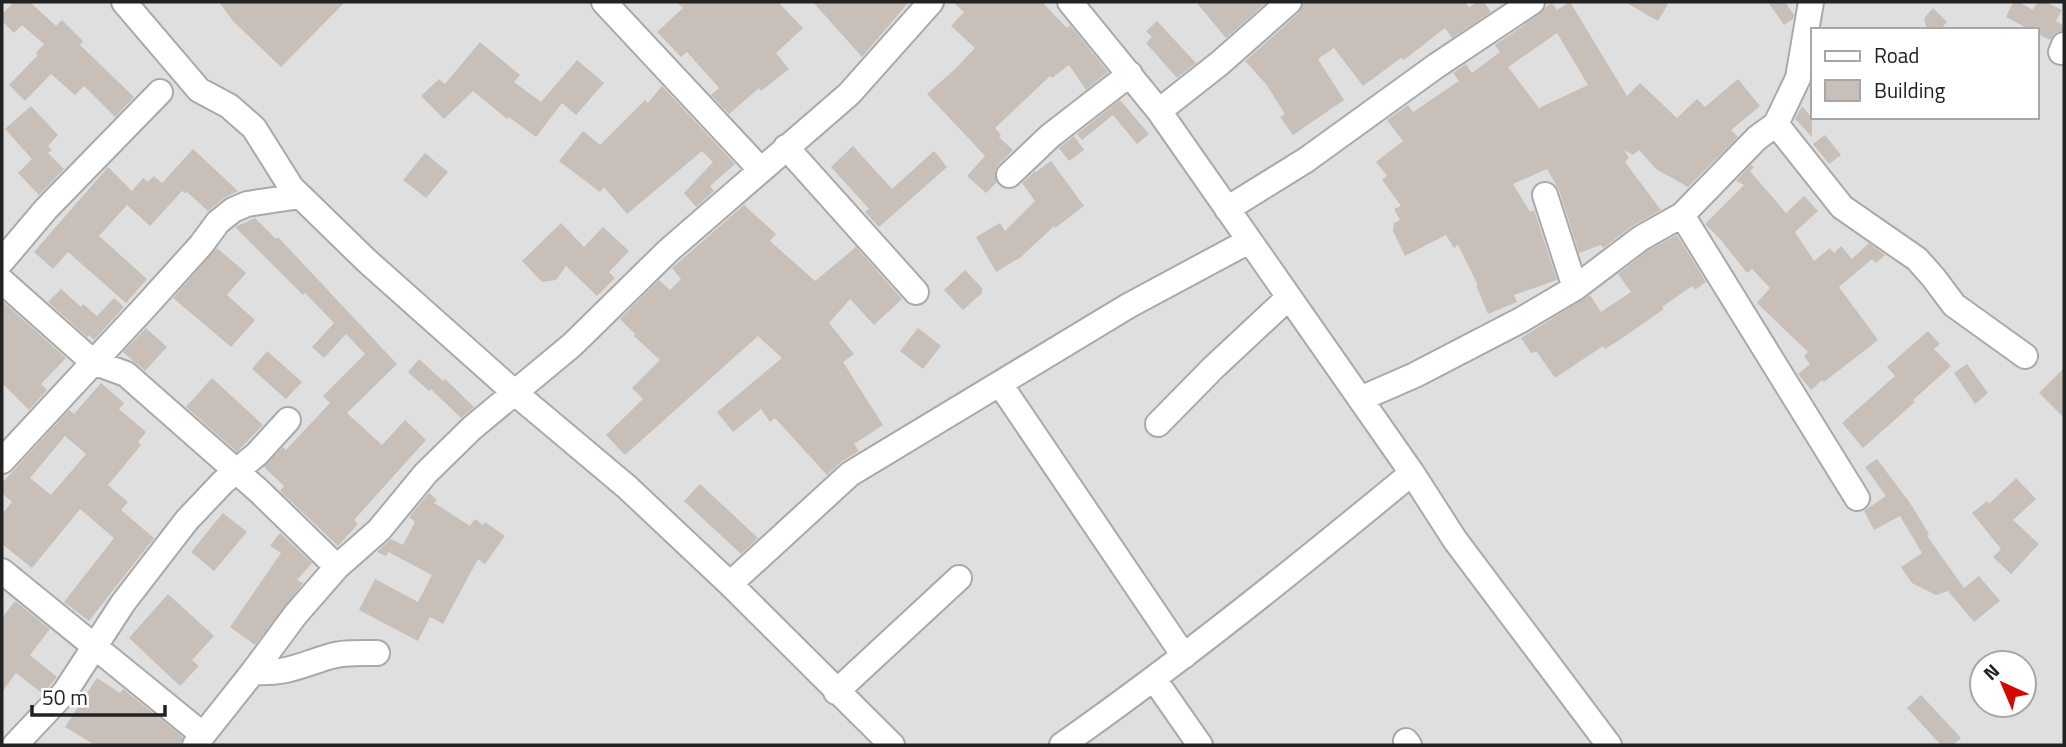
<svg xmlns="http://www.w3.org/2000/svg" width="2066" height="747" font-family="'Titillium Web',sans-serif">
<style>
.residential{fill:#e0dfdf;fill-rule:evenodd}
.building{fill:#c7bfb8;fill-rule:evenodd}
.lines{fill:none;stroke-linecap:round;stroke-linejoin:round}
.minor-casing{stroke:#a9a9a9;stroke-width:28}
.minor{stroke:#fff;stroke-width:24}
</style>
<rect width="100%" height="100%" fill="#f2efe9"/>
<path class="residential" d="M 2,2 L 2064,2 L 2064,745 L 2,745 ZM 1812,30 L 2036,30 L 2036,117 L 1812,117 ZM 1982,663 L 2024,663 L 2024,705 L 1982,705 Z"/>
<path class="building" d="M 14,2 L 30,2 L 56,26 L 62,20 L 83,41 L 80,45 L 134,97 L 115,117 L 84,86 L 75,95 L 51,74 L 25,101 L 9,85 L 38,55 L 36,53 L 44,44 L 22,25 L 14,33 L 2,21 L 2,14 Z
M 219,2 L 345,2 L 281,67 L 233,21 Z
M 677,2 L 778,2 L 803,28 L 776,53 L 789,69 L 761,91 L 759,88 L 729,114 L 711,95 L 719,88 L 687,52 L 681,57 L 657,32 L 683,8 Z
M 813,2 L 909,2 L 862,57 Z
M 953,2 L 1042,2 L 1067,28 L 1070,25 L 1108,72 L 1086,90 L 1069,65 L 1052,78 L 1050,76 L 995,128 L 1001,135 L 999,137 L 1013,150 L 998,165 L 995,171 L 997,182 L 986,193 L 967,176 L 985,156 L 927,94 L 954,70 L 975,48 L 951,26 L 964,12 Z
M 1196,2 L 1267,2 L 1226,38 Z
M 1304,2 L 1465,2 L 1469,7 L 1477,2 L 1484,2 L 1491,12 L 1452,38 L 1445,28 L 1404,60 L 1401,58 L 1363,86 L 1334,48 L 1318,59 L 1344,100 L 1293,135 L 1280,117 L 1285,114 L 1266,84 L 1245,61 L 1299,13 Z
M 1570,2 L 1627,96 L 1640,83 L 1677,118 L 1697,99 L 1705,107 L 1738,79 L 1760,106 L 1731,130 L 1738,137 L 1688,187 L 1656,169 L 1639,150 L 1633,155 L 1624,150 L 1629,158 L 1625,162 L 1661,210 L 1632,226 L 1603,248 L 1601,245 L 1579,253 L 1559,190 L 1547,169 L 1513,184 L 1530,212 L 1534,210 L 1557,280 L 1514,295 L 1517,302 L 1488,314 L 1476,285 L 1478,285 L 1458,245 L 1454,248 L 1446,235 L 1405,256 L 1393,231 L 1394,223 L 1400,220 L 1394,209 L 1401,206 L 1382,180 L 1387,176 L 1376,162 L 1403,141 L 1387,120 L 1408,105 L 1413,112 L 1459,81 L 1453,73 L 1466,64 L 1472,73 L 1500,52 L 1495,45 L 1540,14 L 1546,7 L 1552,3 L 1557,10 ZM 1557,33 L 1588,85 L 1539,108 L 1508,67 Z
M 1625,2 L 1669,2 L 1658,21 Z
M 1768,2 L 1785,2 L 1794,15 L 1793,19 L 1784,25 Z
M 2013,2 L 2019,2 L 2033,10 L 2037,2 L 2046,2 L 2062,10 L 2056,21 L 2064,26 L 2064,30 L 2056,33 L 2050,40 L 2036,33 L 2036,30 L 2030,30 L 2006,17 Z
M 1933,8 L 1947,22 L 1940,30 L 1927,30 L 1924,18 Z
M 1157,21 L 1196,63 L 1177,78 L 1146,43 L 1152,37 L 1146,31 Z
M 480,42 L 520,75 L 514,82 L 541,102 L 577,60 L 604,83 L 576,115 L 562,103 L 536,137 L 509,117 L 507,119 L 473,91 L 444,119 L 421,96 L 439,79 L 445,84 Z
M 662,86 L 735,164 L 710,186 L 714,191 L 696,207 L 684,193 L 713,162 L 702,151 L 627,214 L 604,187 L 600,192 L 559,161 L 583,131 L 600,145 L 645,100 L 648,103 Z
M 1120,100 L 1149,134 L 1137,144 L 1113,115 L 1082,140 L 1077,134 Z
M 31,106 L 58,135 L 48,146 L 52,150 L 48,153 L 64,169 L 39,195 L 18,173 L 32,159 L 5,129 Z
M 1802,106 L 1812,118 L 1812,137 L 1795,119 Z
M 1825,135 L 1841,155 L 1829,164 L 1813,144 Z
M 1074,136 L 1084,150 L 1069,161 L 1059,148 Z
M 853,146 L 892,189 L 934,151 L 947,167 L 879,227 L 865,212 L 869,209 L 831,167 Z
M 193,149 L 238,191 L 224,198 L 208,211 L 187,192 L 185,193 L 182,191 L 150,226 L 127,205 L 99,236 L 147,279 L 126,303 L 68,252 L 53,269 L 34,252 L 108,167 L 132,191 L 143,178 L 148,182 L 154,176 L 162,183 Z
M 425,153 L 448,172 L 426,198 L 403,180 Z
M 1051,161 L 1084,206 L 1055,228 L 1054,226 L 1021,257 L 996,272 L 976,237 L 1000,223 L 1005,231 L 1035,201 L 1022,183 L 1035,171 L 1036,172 Z
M 1751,165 L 1754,167 L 1750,171 L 1786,213 L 1804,196 L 1818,211 L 1795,232 L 1814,261 L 1830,248 L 1834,253 L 1841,246 L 1852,259 L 1869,243 L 1885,255 L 1876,263 L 1872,259 L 1839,287 L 1878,340 L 1824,382 L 1822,380 L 1811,390 L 1798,374 L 1810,364 L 1804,356 L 1808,352 L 1757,303 L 1770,288 L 1752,269 L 1747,273 L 1721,240 L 1705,224 L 1744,185 L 1736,181 Z
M 744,205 L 776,234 L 770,241 L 815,281 L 856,247 L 902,299 L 874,325 L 850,299 L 829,323 L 854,354 L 843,362 L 883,425 L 854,444 L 859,451 L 842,461 L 827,475 L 775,418 L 770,422 L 761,409 L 733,432 L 717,412 L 782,358 L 758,336 L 625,455 L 606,435 L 643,399 L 632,388 L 660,360 L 634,336 L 635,334 L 620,319 L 659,280 L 670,290 L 681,279 L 672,268 Z
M 255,218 L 276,239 L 278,237 L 397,364 L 347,413 L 382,445 L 405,420 L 426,440 L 354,520 L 358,524 L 338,546 L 280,491 L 284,486 L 264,467 L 283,447 L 286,450 L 330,403 L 323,396 L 365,354 L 346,334 L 324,358 L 312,347 L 334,323 L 305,293 L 303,295 L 235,227 Z
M 561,223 L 584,247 L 603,227 L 629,251 L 609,272 L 615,278 L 597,296 L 566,266 L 556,280 L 542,282 L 522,261 Z
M 1677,235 L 1706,282 L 1695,290 L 1692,286 L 1662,307 L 1664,309 L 1618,341 L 1605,349 L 1603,346 L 1555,378 L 1537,352 L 1531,353 L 1521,338 L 1590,295 L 1601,312 L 1631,292 L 1618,274 L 1649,250 Z
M 217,248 L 246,273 L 227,295 L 255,320 L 231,347 L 173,298 Z
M 965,270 L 982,288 L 982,293 L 963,310 L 944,290 Z
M 61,289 L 81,307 L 83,304 L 97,316 L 114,298 L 124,307 L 94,340 L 89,335 L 87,337 L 48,302 Z
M 2,301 L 66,358 L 41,384 L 47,390 L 29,410 L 2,383 Z
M 146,328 L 167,347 L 145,371 L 123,352 Z
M 918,328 L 941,346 L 923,369 L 900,351 Z
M 1928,331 L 1940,344 L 1934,349 L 1951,366 L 1913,400 L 1915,402 L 1863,448 L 1842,423 L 1895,376 L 1887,367 Z
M 267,351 L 302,382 L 286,399 L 252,369 Z
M 419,359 L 443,381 L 445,379 L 474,407 L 461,418 L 431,389 L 429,391 L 408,372 Z
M 1967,364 L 1988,393 L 1975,404 L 1954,373 Z
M 2064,368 L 2064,418 L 2039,393 Z
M 212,378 L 263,425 L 237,452 L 186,407 Z
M 101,383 L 124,403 L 119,409 L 146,432 L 138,442 L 141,445 L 108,485 L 128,502 L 121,510 L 154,538 L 89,621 L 64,602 L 114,538 L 80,509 L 32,568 L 2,544 L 2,514 L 12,502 L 2,493 L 2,483 L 69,410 L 74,414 ZM 65,436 L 86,454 L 51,495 L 30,478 Z
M 1877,459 L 1910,503 L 1929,534 L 1927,536 L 1964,588 L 1979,576 L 2000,601 L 1974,622 L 1948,591 L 1936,595 L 1912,583 L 1901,567 L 1922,553 L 1900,516 L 1874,530 L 1864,511 L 1886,496 L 1865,467 Z
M 2016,478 L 2036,499 L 2013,520 L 2039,544 L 2011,574 L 1993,557 L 2001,549 L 1972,513 L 1987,501 L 1989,504 Z
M 700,484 L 758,538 L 741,554 L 684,501 Z
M 429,493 L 437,500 L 434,503 L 470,526 L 475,519 L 483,525 L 485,522 L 505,536 L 485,564 L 478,559 L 443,624 L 430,617 L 418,641 L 359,610 L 375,579 L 418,602 L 432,575 L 388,552 L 386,556 L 377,552 L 391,539 L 403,545 L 415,522 L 409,517 Z
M 223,513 L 247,532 L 214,571 L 191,552 Z
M 280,533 L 312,563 L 297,580 L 303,583 L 255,645 L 230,627 L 281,553 L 270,546 Z
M 168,594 L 214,636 L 192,660 L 199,666 L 180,686 L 129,638 Z
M 15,601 L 50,629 L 30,655 L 57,677 L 43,694 L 16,673 L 2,692 L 2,618 Z
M 97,678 L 120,693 L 123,689 L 183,737 L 180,745 L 95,745 L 65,727 Z
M 1921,695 L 1961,738 L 1953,745 L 1941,745 L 1907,708 Z"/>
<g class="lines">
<g class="minor-casing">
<path id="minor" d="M 124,2 L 199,90 L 229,106 L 254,128 L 291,187 L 367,261 L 514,392 L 627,487 L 730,584 L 892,745
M 604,2 L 760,169
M 1070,2 L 1159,111 L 1412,473 L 1455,540 L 1609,745
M 2061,52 L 2064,45
M 1159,111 L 1220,63 L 1289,2
M 1776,124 L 1842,207 L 1917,259 L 1933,277 L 1954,305 L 2025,356
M 786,147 L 916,292
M 1009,175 L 1050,136 L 1130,74
M 1545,195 L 1575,288
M 1227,209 L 1306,160 L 1436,66 L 1532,2
M 1682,215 L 1857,498
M 2,261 L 46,209 L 160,92
M 2,281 L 93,362 L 126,374 L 260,492 L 337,567
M 1000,384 L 1184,656
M 1360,399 L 1415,375 L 1521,320 L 1575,288 L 1641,238 L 1682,215 L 1757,138 L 1776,124 L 1798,78 L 1811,2
M 1158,424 L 1213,368 L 1288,298
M 2,461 L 144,308 L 201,245 L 218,222 L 233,210 L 247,204 L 300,196
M 2,571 L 202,734
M 730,584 L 850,474 L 1128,306 L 1249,241
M 253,672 C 286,674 298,666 328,657 C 343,652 361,653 377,653
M 1154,679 L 1200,745
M 836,692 L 959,578
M 1406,741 L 1409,745
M 15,745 L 65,692 L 123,603 L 187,520 L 223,482 L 257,454 L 288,420
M 195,745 L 253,672 L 296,614 L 337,567 L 379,530 L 426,473 L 472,428 L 572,345 L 669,250 L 849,94 L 931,2
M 1062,745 C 1183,660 1298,567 1412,473"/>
</g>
<use href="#minor" class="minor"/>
</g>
<rect width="2066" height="747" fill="none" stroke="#222222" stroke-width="7"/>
<rect x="1811" y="28" width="228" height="91" fill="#ffffff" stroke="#a7a7a7" stroke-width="2"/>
<rect x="1825" y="51" width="35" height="10" fill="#ffffff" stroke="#a7a7a7" stroke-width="2"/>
<text x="1874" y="63" font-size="21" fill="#222222">Road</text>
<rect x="1825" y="80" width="35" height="21" fill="#c7bfb8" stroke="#a7a7a7" stroke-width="2"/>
<text x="1874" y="98" font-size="21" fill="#222222">Building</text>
<g transform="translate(2003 684) rotate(316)"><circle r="33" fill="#ffffff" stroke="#a7a7a7" stroke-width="2"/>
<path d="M0-5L12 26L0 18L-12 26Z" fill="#d20801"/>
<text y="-10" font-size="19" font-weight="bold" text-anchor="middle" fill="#222222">N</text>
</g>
<path d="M32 705v10h133v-10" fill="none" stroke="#222222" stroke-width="3.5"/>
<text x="42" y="705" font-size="21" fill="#222222" stroke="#ffffff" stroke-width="5" paint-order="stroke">50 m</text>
</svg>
